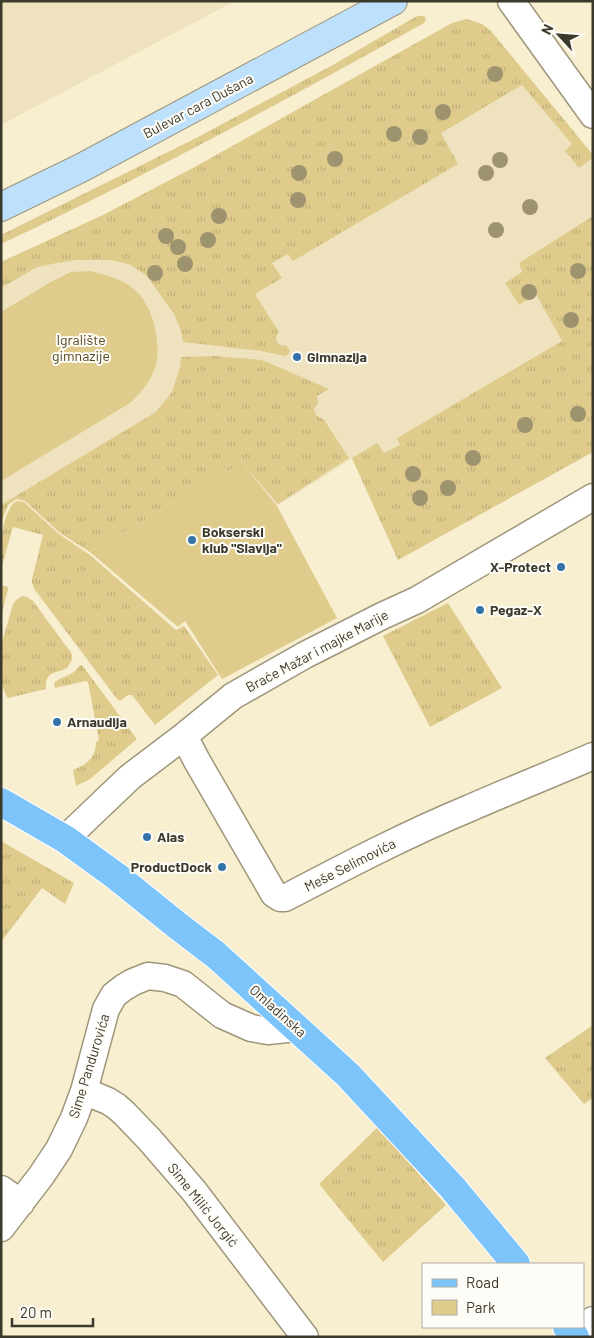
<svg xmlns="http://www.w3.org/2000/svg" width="594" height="1338" font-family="Barlow,sans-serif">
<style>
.built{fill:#eee3be}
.grass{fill:url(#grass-tufts)}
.park{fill:#dfcb8c}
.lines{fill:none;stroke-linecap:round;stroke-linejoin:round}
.minor-casing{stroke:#9f967b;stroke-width:29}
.secondary-casing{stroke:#9f967b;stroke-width:30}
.primary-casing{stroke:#fff;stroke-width:30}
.minor{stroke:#fff;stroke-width:26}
.secondary{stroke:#bde1fc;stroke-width:28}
.primary{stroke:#7cc4f9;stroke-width:28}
.tree{fill:#9e936f}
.poi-dot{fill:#3373aa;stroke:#fefcf6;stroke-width:2}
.labels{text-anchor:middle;stroke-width:4;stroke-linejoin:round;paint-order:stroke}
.street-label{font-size:14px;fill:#3c392d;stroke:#fefcf6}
.park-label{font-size:14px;fill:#55481f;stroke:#fefcf6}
.poi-label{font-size:14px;font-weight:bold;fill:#3c392d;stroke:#fefcf6;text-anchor:start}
</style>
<defs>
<pattern id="grass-tufts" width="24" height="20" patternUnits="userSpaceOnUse" patternTransform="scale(1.25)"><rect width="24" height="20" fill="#dfcb8c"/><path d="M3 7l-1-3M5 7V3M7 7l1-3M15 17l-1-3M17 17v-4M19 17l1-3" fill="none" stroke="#c0af79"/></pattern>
</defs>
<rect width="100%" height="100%" fill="#f8efd1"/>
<path class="built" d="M 1,1 L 235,1 L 1,125 Z
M 466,19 L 482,24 L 491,31 L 593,155 L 593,452 L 398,560 L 352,459 L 277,506 L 242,463 L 90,552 L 60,533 L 25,501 L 16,499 L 8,505 L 1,523 L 1,262 L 103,215 L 193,168 L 452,23 Z"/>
<path class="grass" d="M 417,16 L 423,16 L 425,17 L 426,20 L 424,23 C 285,101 145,176 1,244 L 1,235 L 198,137 L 331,66 Z
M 466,19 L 482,24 L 491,31 L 593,155 L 593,158 L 579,168 L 565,151 L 572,144 L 522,85 L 441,133 L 458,164 L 293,261 L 288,254 L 272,263 L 282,278 L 255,294 L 279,332 L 276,337 C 276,343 280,347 286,345 L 290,352 L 285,356 L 261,351 L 183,342 L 181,331 L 174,314 L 147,276 L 131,265 L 111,260 L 77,260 L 57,263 L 37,267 L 1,288 L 1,262 L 103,215 L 193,168 L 452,23 Z
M 593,216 L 593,452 L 398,560 L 352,458 L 377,443 L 384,453 L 400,445 L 397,438 L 562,341 L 536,294 L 519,305 L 505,283 L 522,272 L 519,263 Z
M 215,356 L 262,360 L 329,389 L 317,396 L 318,403 L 314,409 L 316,415 L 324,420 L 349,458 L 278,504 L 242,463 L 90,552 L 60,533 L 25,501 L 16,499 L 8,505 L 1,523 L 1,505 L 156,412 L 172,392 L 180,367 L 181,357 Z
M 16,501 L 24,502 L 59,534 L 90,555 L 176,630 L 184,626 L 218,675 L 155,725 L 132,695 L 128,695 L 120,701 L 117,699 L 35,590 L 32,583 L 32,579 L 43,535 L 13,527 L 1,569 C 1,548 0,515 16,501 Z
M 1,585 L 8,587 L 8,589 L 1,617 Z
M 22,596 L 27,597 L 33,601 L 72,654 L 72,660 L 67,668 C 55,674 45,671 46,689 L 8,698 L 7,697 L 1,683 L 1,646 L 13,604 L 16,600 Z
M 448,603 L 502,688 L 430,727 L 383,636 Z
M 82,665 L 136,738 L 136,740 L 90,779 L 76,786 L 73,770 C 86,765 96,758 96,742 L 99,740 L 88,682 L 86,681 L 55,688 L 54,683 C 62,675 73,677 79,666 Z
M 1,841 L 74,883 L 65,904 L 42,888 L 1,942 Z
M 593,1025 L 593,1098 L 584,1104 L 545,1058 Z
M 378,1127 L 446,1205 L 383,1262 L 319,1184 Z"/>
<path class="park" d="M 91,271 C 105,275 118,278 130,286 C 151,300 160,335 157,359 C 155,376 142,392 130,403 L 1,481 L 1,312 L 51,282 L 71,272 Z
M 242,463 L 277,506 L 337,618 L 222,679 L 185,621 L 178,627 L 90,552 Z"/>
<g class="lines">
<g class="minor-casing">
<path id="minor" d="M 511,1 L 593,115
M 184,736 L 197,761 L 274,894 L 280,898 L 285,898 C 346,866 407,834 470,808 C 511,790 552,774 593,756
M 65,839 L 130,777 L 184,736 L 233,696 L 305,655 L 382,616 L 417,600 L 593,497
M 84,1091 L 108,1101 L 116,1106 L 124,1113 L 149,1139 L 194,1191 L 305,1337
M 1,1189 L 21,1203
M 1,1228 L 41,1176 L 59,1149 L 74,1118 L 84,1091 L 106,1009 L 114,995 L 123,988 L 133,982 L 148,976 L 165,978 L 183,984 L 222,1015 L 251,1028 L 268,1031 L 296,1028
M 573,1334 L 593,1320"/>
</g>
<g class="secondary-casing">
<path id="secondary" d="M 1,207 L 81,168 L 393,1"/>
</g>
<g class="primary-casing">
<path id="primary" d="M 1,802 L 65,839 L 116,876 L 178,926 L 216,955 L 348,1075 L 452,1187 L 516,1264
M 567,1327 L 575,1337"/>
</g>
<use href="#minor" class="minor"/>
<use href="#secondary" class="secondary"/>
<use href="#primary" class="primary"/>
</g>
<g class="tree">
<circle cx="495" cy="74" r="8"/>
<circle cx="443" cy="112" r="8"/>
<circle cx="394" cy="134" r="8"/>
<circle cx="420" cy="137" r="8"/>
<circle cx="335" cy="159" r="8"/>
<circle cx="500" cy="160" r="8"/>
<circle cx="299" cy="173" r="8"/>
<circle cx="486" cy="173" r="8"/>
<circle cx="298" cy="200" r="8"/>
<circle cx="530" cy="207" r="8"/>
<circle cx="219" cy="216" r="8"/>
<circle cx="496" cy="230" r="8"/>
<circle cx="166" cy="236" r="8"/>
<circle cx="208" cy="240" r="8"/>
<circle cx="178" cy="247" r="8"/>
<circle cx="185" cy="264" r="8"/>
<circle cx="578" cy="271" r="8"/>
<circle cx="155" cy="273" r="8"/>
<circle cx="529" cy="292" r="8"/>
<circle cx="571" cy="320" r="8"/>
<circle cx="578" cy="414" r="8"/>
<circle cx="525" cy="425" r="8"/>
<circle cx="473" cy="458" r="8"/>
<circle cx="413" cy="474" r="8"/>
<circle cx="448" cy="488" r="8"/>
<circle cx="420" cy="498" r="8"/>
</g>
<g class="poi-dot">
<circle cx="297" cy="357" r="5"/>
<circle cx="192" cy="540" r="5"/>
<circle cx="561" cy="567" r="5"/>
<circle cx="480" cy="610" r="5"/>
<circle cx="57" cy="722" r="5"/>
<circle cx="147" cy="837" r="5"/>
<circle cx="222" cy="867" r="5"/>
</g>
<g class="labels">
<g class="street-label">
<text transform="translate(198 106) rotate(-28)" y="5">Bulevar cara Dušana</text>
<text transform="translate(317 651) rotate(-28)" y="5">Braće Mažar i majke Marije</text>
<text transform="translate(350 865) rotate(-27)" y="5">Meše Selimovića</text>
<text transform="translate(278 1011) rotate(42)" y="5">Omladinska</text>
<text transform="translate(89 1066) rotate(-73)" y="5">Sime Pandurovića</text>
<text transform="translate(203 1205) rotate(51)" y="5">Sime Milić Jorgić</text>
</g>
<g class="park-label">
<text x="81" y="345">Igralište<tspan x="81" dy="16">gimnazije</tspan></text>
</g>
<g class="poi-label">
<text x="307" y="362">Gimnazija</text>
<text x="202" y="537">Bokserski<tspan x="202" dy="16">klub "Slavija"</tspan></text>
<text x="551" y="572" text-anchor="end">X-Protect</text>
<text x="490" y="615">Pegaz-X</text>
<text x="67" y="727">Arnaudija</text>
<text x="157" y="842">Alas</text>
<text x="212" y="872" text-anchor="end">ProductDock</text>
</g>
</g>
<rect width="594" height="1338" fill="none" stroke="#3c392d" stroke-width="5"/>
<rect x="422" y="1263" width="162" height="65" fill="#fefcf6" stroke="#b0aea6"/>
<rect x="432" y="1279" width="25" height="8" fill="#7cc4f9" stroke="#b0aea6"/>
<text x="466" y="1288" font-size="15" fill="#3c392d">Road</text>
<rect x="432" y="1300" width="25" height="15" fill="#dfcb8c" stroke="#b0aea6"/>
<text x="466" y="1313" font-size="15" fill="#3c392d">Park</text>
<g transform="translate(559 35) rotate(296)" stroke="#fefcf6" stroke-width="4" paint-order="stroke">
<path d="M0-4L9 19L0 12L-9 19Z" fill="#3c392d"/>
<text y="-8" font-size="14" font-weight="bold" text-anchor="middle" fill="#3c392d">N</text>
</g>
<path d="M12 1318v8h81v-8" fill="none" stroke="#3c392d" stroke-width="2.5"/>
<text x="20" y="1318" font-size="15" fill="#3c392d" stroke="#fefcf6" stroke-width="4" paint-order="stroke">20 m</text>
</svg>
